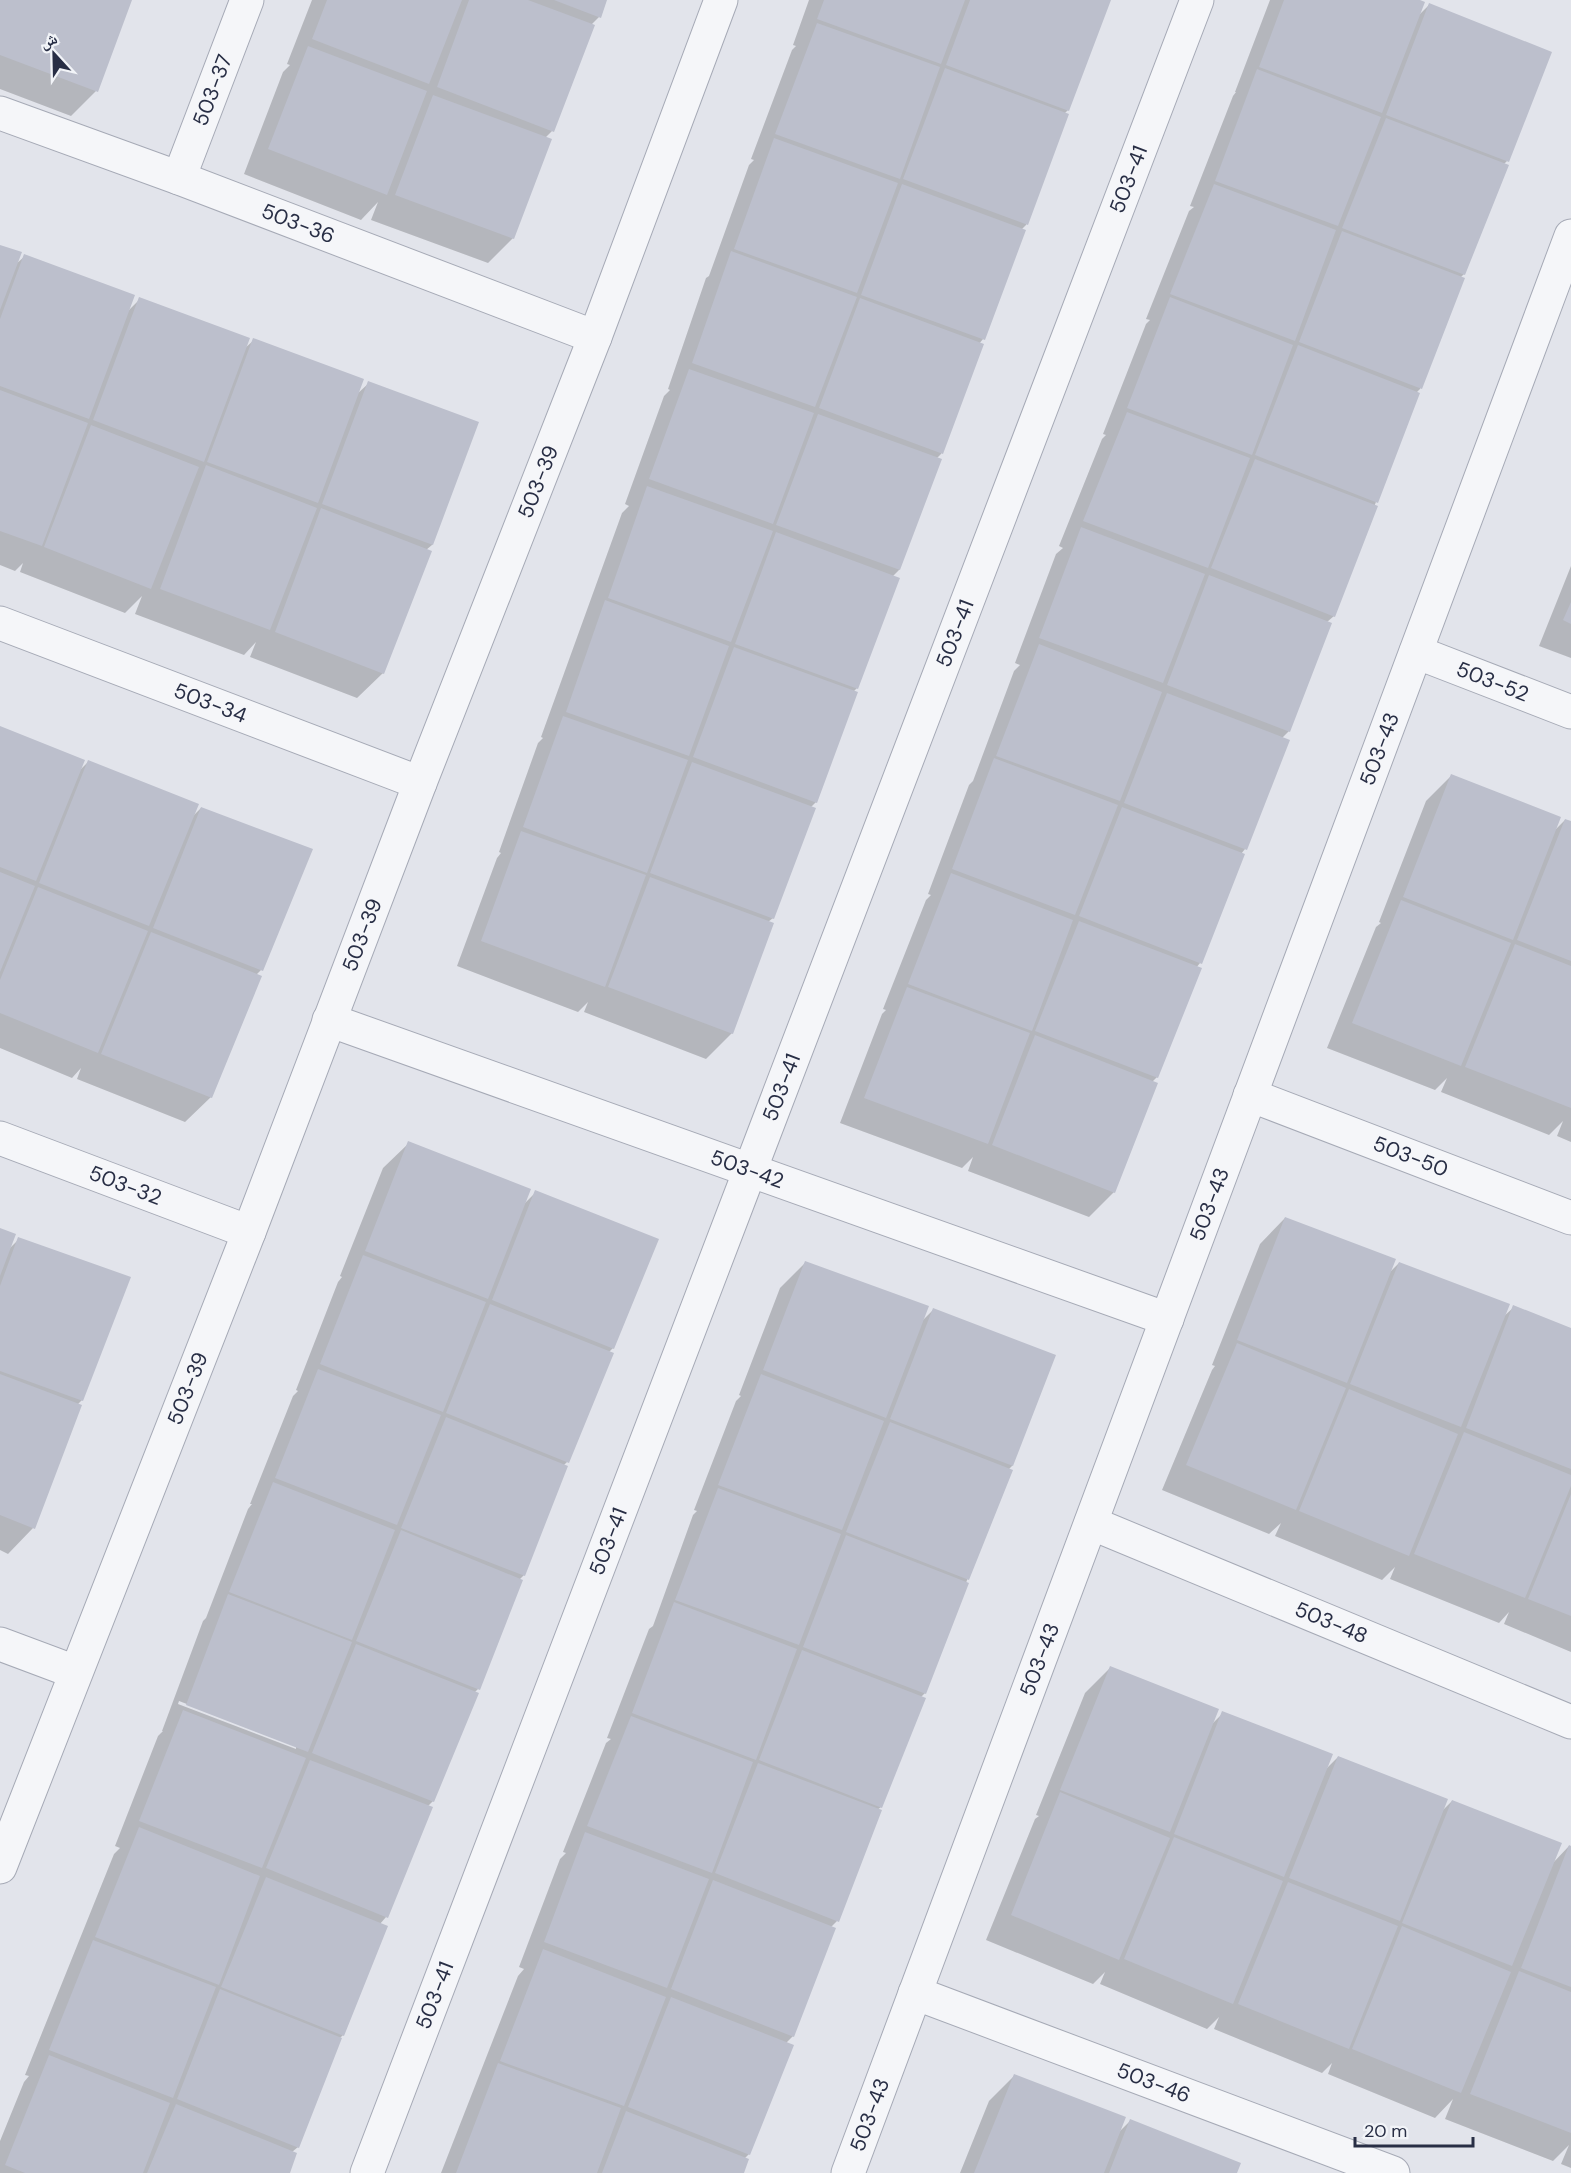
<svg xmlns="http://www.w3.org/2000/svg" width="1571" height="2173" font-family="'DM Sans','Noto Naskh Arabic',sans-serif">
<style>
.shadow{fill:#0003;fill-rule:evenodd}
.building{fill:#bcbfcc}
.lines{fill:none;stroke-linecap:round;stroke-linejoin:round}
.minor-casing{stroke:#a6aab6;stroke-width:35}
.minor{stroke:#f5f6f9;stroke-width:33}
.labels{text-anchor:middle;stroke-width:6;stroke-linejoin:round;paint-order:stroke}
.street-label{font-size:21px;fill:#282e45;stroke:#f2f4f8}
</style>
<rect width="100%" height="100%" fill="#e2e4eb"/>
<path class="shadow" d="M 0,0 L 130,0 L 96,91 L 71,116 L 0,89 Z
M 312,0 L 606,0 L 599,17 L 591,25 L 552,131 L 545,138 L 513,238 L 488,263 L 371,220 L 378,202 L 361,220 L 244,174 L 283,72 L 290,65 L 287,64 Z
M 809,0 L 1109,0 L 1068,110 L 1064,114 L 1067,115 L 1026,225 L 1022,229 L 983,339 L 979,344 L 982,345 L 941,454 L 936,459 L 899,570 L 892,577 L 857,688 L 854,691 L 816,802 L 810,808 L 773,918 L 768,922 L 732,1033 L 706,1059 L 584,1012 L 588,1002 L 578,1012 L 457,966 L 497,858 L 501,853 L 499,852 L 538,743 L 543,738 L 541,737 L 622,513 L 629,506 L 625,504 L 664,396 L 670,390 L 668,389 L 706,278 L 709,276 L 749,165 L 754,160 L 751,159 L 792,50 L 796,46 L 793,45 Z
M 1270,0 L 1416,0 L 1418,16 L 1429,5 L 1507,161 L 1503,165 L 1464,274 L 1460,278 L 1463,279 L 1420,389 L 1416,393 L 1334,616 L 1327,622 L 1289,731 L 1282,738 L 1245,849 L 1241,854 L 1200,963 L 1196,968 L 1157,1077 L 1152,1082 L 1114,1192 L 1089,1217 L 968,1171 L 973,1157 L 962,1168 L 840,1123 L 882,1014 L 886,1010 L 883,1009 L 926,900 L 931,895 L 928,894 L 969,785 L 973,781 L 1014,671 L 1020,665 L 1015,663 L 1056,554 L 1063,548 L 1059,546 L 1102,439 L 1106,435 L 1103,434 L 1146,324 L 1150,320 L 1146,319 L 1189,211 L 1194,207 L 1190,206 L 1233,96 L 1236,92 L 1235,92 Z
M 0,246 L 15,265 L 25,256 L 128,311 L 140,299 L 244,349 L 254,340 L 357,394 L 369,383 L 477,423 L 432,545 L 426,550 L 383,673 L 357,698 L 250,657 L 256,642 L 244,655 L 135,614 L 142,596 L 125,613 L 20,572 L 23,563 L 15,571 L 0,565 Z
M 1571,566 L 1571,658 L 1539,646 Z
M 0,728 L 79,771 L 88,762 L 191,818 L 201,808 L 261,970 L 256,975 L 211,1097 L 185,1122 L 77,1079 L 81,1068 L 72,1078 L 0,1048 Z
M 1451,776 L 1553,832 L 1565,820 L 1571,823 L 1571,1142 L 1557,1136 L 1563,1121 L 1549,1135 L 1441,1092 L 1447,1078 L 1435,1090 L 1327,1048 L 1376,927 L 1381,923 L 1379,922 L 1426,801 Z
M 409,1143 L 524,1204 L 536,1192 L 613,1348 L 609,1352 L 567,1462 L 563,1466 L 524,1575 L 519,1580 L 478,1689 L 474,1693 L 433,1801 L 427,1807 L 386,1917 L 380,1924 L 343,2035 L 339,2039 L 298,2147 L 292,2152 L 288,2173 L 0,2173 L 0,2141 L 24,2082 L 29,2076 L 25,2075 L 114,1854 L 120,1848 L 115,1846 L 158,1736 L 163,1731 L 162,1731 L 203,1621 L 206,1618 L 248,1509 L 252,1504 L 250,1504 L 293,1396 L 298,1391 L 296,1390 L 338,1282 L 342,1277 L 340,1276 L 383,1168 ZM 179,1701 L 296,1746 L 296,1749 L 178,1704 Z
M 1285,1218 L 1388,1274 L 1399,1263 L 1502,1318 L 1514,1307 L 1571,1330 L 1571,1652 L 1504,1624 L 1509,1612 L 1499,1623 L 1390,1579 L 1395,1567 L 1382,1580 L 1275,1536 L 1281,1523 L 1269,1534 L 1162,1490 L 1212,1370 L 1215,1366 L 1212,1365 L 1260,1244 Z
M 0,1230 L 9,1249 L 19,1239 L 82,1400 L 77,1405 L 80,1406 L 33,1528 L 8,1554 L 0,1550 Z
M 806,1262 L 922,1321 L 933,1310 L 1054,1356 L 1012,1466 L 1008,1470 L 925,1693 L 921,1697 L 881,1807 L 877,1810 L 837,1921 L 831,1927 L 793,2036 L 786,2043 L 749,2154 L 744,2159 L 742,2173 L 441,2173 L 518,1976 L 524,1969 L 519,1967 L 560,1859 L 566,1853 L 563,1852 L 606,1743 L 611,1739 L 607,1738 L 649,1629 L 653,1626 L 693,1515 L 697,1511 L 694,1510 L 736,1401 L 741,1396 L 739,1395 L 780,1288 Z
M 1110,1668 L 1212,1724 L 1223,1713 L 1325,1770 L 1338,1757 L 1440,1813 L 1452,1801 L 1552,1864 L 1569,1846 L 1571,1847 L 1571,2168 L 1561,2164 L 1569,2145 L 1553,2161 L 1445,2119 L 1453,2099 L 1435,2118 L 1328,2074 L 1332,2063 L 1322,2073 L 1214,2029 L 1219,2017 L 1207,2029 L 1100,1984 L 1105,1972 L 1093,1984 L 986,1940 L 1035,1819 L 1039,1816 L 1036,1815 L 1085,1693 Z
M 1014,2076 L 1118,2133 L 1130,2121 L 1236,2173 L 960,2173 L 989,2101 Z"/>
<path class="building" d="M 0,0 L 132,0 L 98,92 L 0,55 Z
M 327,0 L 462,0 L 429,84 L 312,39 Z
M 469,0 L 528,0 L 595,25 L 554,132 L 437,87 Z
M 554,0 L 607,0 L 601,18 Z
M 824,0 L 965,0 L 941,64 L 817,19 Z
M 970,0 L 1111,0 L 1069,111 L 946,65 Z
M 1284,0 L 1420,0 L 1425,2 L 1382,113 L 1259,67 Z
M 1429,3 L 1552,52 L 1509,162 L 1386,115 Z
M 817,23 L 940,67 L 900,179 L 775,134 Z
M 308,46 L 427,91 L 387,195 L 268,149 Z
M 945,68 L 1069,114 L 1028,225 L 903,179 Z
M 1257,69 L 1381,117 L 1338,226 L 1215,181 Z
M 433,95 L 552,139 L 514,239 L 395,195 Z
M 1386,118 L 1509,165 L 1465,275 L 1342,228 Z
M 774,138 L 898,183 L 857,293 L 734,249 Z
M 902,184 L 1026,230 L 985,340 L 861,295 Z
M 1214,184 L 1336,230 L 1295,341 L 1170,294 Z
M 1342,231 L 1465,278 L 1422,389 L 1299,342 Z
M 0,245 L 22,252 L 0,310 Z
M 731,251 L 857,297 L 815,407 L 692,363 Z
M 24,254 L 135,295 L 89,419 L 0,386 L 0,319 Z
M 139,297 L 250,338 L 204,462 L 93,420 Z
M 1170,297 L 1293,345 L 1252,455 L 1127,408 Z
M 860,298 L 984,344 L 943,454 L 819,408 Z
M 253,338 L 364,379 L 318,503 L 207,462 Z
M 1298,345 L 1420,393 L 1378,503 L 1255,455 Z
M 689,369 L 814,413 L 773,524 L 649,479 Z
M 368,381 L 479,422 L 433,545 L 322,504 Z
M 0,390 L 88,423 L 42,546 L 0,531 Z
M 1127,412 L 1250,458 L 1208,568 L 1083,521 Z
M 818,414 L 942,459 L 900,570 L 776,525 Z
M 91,425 L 199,467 L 151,589 L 44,547 Z
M 1255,459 L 1378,506 L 1335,617 L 1211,568 Z
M 206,465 L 317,508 L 270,630 L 160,589 Z
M 647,486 L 773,531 L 731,642 L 608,598 Z
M 321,508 L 432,551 L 384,674 L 275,632 Z
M 1081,527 L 1205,574 L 1163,683 L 1039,638 Z
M 776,532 L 900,578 L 858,689 L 735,644 Z
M 1209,575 L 1332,623 L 1290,732 L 1167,685 Z
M 605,600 L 729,646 L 689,756 L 566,712 Z
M 1571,602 L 1571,624 L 1563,620 Z
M 1039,644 L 1162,692 L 1120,801 L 996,756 Z
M 734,647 L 858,692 L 817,803 L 693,757 Z
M 1167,693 L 1290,740 L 1247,850 L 1124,803 Z
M 563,716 L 688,760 L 647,873 L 523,827 Z
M 0,726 L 85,760 L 36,881 L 0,867 Z
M 994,758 L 1118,805 L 1075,915 L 952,869 Z
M 88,760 L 199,804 L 149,926 L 39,883 Z
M 692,762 L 816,808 L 774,919 L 650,873 Z
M 1451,774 L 1561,817 L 1513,940 L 1403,897 Z
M 201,807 L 313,849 L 263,971 L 153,928 Z
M 1122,807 L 1245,854 L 1202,964 L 1079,916 Z
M 1565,819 L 1571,821 L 1571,961 L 1517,940 Z
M 521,831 L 646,875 L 605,987 L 481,941 Z
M 0,872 L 35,886 L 0,972 Z
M 951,873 L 1073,920 L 1032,1031 L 908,984 Z
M 650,877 L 774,923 L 733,1034 L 608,987 Z
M 38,887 L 148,931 L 98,1053 L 0,1013 L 0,980 Z
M 1401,900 L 1511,943 L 1461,1066 L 1352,1023 Z
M 1079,921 L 1202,968 L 1158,1078 L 1035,1031 Z
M 151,932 L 262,976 L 212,1098 L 101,1054 Z
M 1515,944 L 1571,966 L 1571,1108 L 1465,1067 Z
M 907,987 L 1030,1033 L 988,1144 L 864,1098 Z
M 1035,1035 L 1158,1083 L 1115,1193 L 992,1145 Z
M 408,1141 L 531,1189 L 488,1299 L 365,1251 Z
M 535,1190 L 659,1239 L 614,1349 L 492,1300 Z
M 1285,1217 L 1396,1259 L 1347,1383 L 1237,1340 Z
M 0,1228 L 16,1234 L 0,1276 Z
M 18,1237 L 131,1277 L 83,1401 L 0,1371 L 0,1286 Z
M 363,1255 L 486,1302 L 443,1412 L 320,1364 Z
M 805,1261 L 929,1306 L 886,1418 L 763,1370 Z
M 1399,1262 L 1510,1304 L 1461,1427 L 1350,1384 Z
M 490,1304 L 614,1353 L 569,1463 L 446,1413 Z
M 1513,1305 L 1571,1328 L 1571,1469 L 1466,1428 Z
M 933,1308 L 1056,1355 L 1013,1466 L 890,1419 Z
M 1237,1343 L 1346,1388 L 1296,1510 L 1186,1465 Z
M 318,1369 L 441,1415 L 397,1525 L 275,1478 Z
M 0,1374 L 82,1405 L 35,1529 L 0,1515 Z
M 761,1374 L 884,1421 L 842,1530 L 718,1485 Z
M 1349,1389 L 1458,1434 L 1409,1556 L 1299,1511 Z
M 446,1417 L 568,1466 L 525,1576 L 401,1528 Z
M 890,1422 L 1013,1470 L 969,1580 L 846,1532 Z
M 1464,1432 L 1571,1475 L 1571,1486 L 1525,1598 L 1414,1554 Z
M 273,1482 L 395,1530 L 352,1640 L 229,1592 Z
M 718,1488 L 841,1534 L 799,1645 L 675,1600 Z
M 1571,1494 L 1571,1616 L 1528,1599 Z
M 401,1530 L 523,1580 L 480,1690 L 356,1641 Z
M 846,1535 L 969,1583 L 926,1694 L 803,1647 Z
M 228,1594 L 352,1642 L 308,1752 L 186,1705 Z
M 674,1602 L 797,1649 L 756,1760 L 632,1713 Z
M 356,1644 L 479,1693 L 434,1802 L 312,1753 Z
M 802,1650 L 926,1698 L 882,1808 L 759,1760 Z
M 1110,1666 L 1219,1709 L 1170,1832 L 1060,1790 Z
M 183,1710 L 306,1758 L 262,1868 L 139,1821 Z
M 1222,1711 L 1333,1754 L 1284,1877 L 1174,1834 Z
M 631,1716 L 753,1762 L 712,1873 L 587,1826 Z
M 1338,1756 L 1448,1799 L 1400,1921 L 1289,1878 Z
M 310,1760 L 433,1807 L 388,1918 L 266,1868 Z
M 758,1763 L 882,1810 L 839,1922 L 715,1873 Z
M 1060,1792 L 1170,1838 L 1119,1960 L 1011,1915 Z
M 1452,1800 L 1562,1843 L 1512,1966 L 1402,1923 Z
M 139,1827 L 260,1876 L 219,1985 L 95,1937 Z
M 585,1832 L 709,1879 L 667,1988 L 544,1942 Z
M 1174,1837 L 1283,1881 L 1233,2004 L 1124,1959 Z
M 1569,1845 L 1571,1846 L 1571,1987 L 1521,1968 Z
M 266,1877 L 388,1926 L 344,2036 L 221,1987 Z
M 713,1880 L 836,1928 L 794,2037 L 671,1989 Z
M 1288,1882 L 1398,1926 L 1349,2049 L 1238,2004 Z
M 1402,1926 L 1511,1972 L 1461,2093 L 1352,2049 Z
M 93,1940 L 216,1987 L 173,2098 L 49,2050 Z
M 543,1949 L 666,1997 L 624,2106 L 500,2061 Z
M 1519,1971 L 1571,1992 L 1571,2133 L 1470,2094 Z
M 220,1989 L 342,2038 L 299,2148 L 177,2099 Z
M 671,1997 L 794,2045 L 750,2155 L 628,2107 Z
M 49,2055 L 170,2103 L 143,2173 L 25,2173 L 5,2165 Z
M 498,2063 L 621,2108 L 597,2173 L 456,2173 Z
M 1014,2074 L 1126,2117 L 1104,2173 L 974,2173 Z
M 176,2104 L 297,2153 L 290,2173 L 147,2173 Z
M 626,2111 L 749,2159 L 744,2173 L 602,2173 Z
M 1130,2119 L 1241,2163 L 1237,2173 L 1109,2173 Z"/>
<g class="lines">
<g class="minor-casing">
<g id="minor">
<path id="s1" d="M 0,113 L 179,178 L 595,337"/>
<path id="s2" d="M 179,178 L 247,0"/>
<path id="s3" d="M 0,623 L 420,783"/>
<path id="s4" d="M 1416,652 L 1571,712"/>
<path id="s5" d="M 329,1020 L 1167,1319"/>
<path id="s6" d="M 1250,1095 L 1571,1218"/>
<path id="s7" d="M 0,1138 L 249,1232"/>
<path id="s8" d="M 1091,1523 L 1571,1722"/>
<path d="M 0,1644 L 75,1672"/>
<path id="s9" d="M 0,1867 L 249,1232 L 420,783 L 595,337 L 721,0"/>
<path id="s10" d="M 915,1993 L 1393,2173"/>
<path id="s11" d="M 367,2173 L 1197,0"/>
<path id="s12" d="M 848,2173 L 1571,236"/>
</g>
</g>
<use href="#minor" class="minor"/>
</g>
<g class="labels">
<g class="street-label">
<text dy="7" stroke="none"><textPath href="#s2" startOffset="94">503-37</textPath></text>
<text dy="7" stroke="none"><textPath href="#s11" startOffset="2134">503-41</textPath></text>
<text dy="7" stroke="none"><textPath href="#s1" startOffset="318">503-36</textPath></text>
<text dy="7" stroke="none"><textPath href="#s9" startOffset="1486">503-39</textPath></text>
<text dy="7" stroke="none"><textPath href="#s11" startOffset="1648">503-41</textPath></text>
<text dy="7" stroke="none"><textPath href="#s4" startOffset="82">503-52</textPath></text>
<text dy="7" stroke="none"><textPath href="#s3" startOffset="225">503-34</textPath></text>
<text dy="7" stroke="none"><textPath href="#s12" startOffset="1520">503-43</textPath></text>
<text dy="7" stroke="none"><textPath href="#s9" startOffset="1000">503-39</textPath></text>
<text dy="7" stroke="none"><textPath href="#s11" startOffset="1162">503-41</textPath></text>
<text dy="7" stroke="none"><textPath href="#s6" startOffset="172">503-50</textPath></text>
<text dy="7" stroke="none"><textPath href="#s5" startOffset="444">503-42</textPath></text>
<text dy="7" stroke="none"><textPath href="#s7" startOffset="134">503-32</textPath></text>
<text dy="7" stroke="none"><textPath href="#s12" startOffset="1034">503-43</textPath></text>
<text dy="7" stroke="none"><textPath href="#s9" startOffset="514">503-39</textPath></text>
<text dy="7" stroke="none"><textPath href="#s11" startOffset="676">503-41</textPath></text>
<text dy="7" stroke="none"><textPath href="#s8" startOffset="260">503-48</textPath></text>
<text dy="7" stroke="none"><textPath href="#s12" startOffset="548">503-43</textPath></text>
<text dy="7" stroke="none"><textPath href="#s11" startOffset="190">503-41</textPath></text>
<text dy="7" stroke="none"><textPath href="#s10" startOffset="255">503-46</textPath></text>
<text dy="7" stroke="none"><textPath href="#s12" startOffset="62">503-43</textPath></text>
</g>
</g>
<g transform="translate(54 54) rotate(338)" stroke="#f2f4f8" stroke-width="4.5" paint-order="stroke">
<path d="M0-4.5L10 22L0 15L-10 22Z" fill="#282e45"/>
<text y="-9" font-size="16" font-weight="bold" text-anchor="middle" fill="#282e45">ش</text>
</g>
<path d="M1355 2137v9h118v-9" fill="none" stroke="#282e45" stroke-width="3"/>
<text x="1364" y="2137" font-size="18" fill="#282e45" stroke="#f2f4f8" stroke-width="4.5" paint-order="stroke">20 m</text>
</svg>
